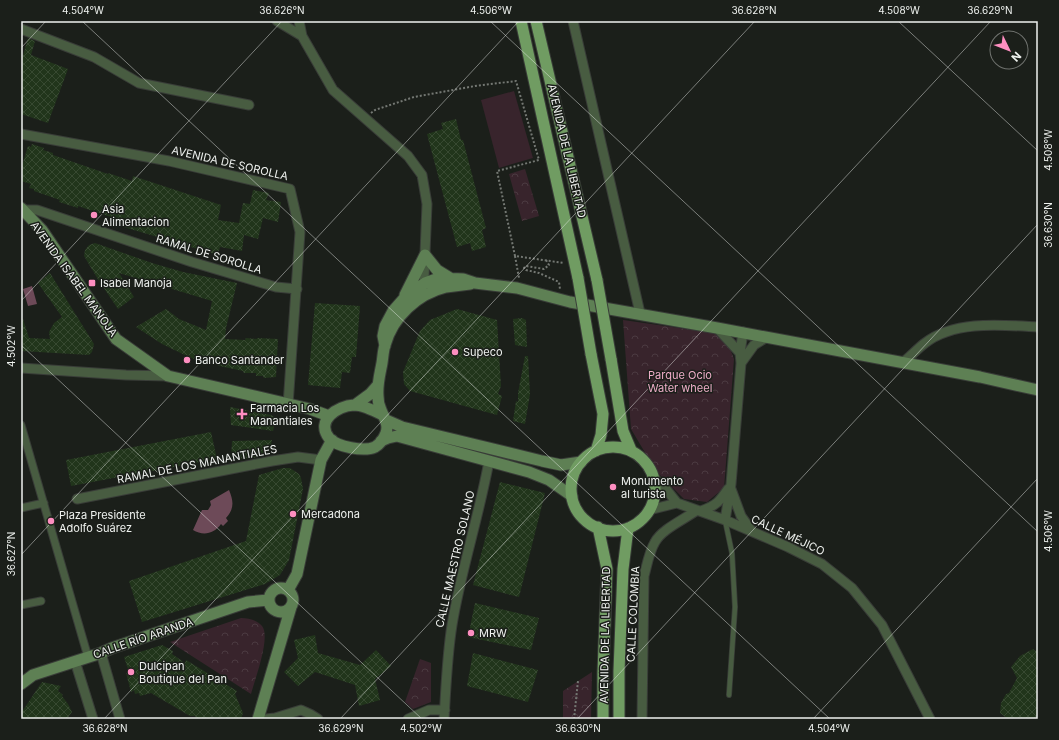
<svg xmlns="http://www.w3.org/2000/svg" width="1059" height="740" font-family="Inter,sans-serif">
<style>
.park{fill:url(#park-crowns)}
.pitch{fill:#38242c}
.water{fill:#6d4a58}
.building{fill:url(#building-cross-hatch)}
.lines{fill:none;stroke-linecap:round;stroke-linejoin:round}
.service-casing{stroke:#393d38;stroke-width:6}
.pedestrian-casing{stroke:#393d38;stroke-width:9}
.minor-casing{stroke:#393d38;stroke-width:11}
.secondary-casing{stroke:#393d38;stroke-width:13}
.primary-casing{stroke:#393d38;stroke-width:13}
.path{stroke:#747873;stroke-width:2;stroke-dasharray:2 2;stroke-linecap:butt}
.service{stroke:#485c41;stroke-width:4.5}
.pedestrian{stroke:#485c41;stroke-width:7}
.minor{stroke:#485c41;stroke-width:9}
.secondary{stroke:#5e8054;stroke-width:11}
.primary{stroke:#709c62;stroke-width:11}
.primary-bridge-casing{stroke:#393d38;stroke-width:13;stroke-linecap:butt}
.primary-bridge{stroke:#709c62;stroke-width:11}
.ticks{fill:none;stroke:#eff2ef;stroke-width:1;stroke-opacity:0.45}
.poi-dot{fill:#fd8ec0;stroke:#1b1f1a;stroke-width:1.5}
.labels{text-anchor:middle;stroke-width:3;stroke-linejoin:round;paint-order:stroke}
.street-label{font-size:11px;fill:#eff2ef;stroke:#1b1f1a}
.poi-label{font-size:11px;fill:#eff2ef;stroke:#1b1f1a;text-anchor:start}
.park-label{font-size:11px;fill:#eeaec8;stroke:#1b1f1a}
.neatline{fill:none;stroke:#eff2ef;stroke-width:1.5}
.ticks-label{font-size:10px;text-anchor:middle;fill:#eff2ef}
</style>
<defs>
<pattern id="park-crowns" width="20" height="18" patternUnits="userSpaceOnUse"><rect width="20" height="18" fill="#38242c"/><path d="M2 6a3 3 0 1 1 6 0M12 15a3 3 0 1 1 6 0" fill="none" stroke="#4b3a41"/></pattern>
<pattern id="building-cross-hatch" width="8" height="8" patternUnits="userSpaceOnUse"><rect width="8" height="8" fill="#21351b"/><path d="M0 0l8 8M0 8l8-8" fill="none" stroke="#374931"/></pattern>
</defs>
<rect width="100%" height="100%" fill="#1b1f1a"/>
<path class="park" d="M 525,169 L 539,216 L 522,221 L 509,174 Z
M 623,320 L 714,333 L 727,341 L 734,359 L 724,488 L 707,502 L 684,499 L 656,471 L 631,429 Z
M 241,618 C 248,618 257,620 262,626 C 271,637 255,679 251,694 L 170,642 Z
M 420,659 L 431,663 L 431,702 L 413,709 L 405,702 Z
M 592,672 L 591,719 L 563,719 L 563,691 Z"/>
<path class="pitch" d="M 514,91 L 533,158 L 499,168 L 481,100 Z"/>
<path class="water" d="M 32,286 L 37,304 L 28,306 L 23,289 Z
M 229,490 C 234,502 234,509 226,518 L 228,521 L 223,526 L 221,524 C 214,534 203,536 193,530 L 202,510 L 208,510 L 211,505 L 210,501 Z"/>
<path class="building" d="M 28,38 L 35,41 L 31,55 L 68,69 L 48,123 L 21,114 L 21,62 Z
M 456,119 L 461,140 L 463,140 L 486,228 L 482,230 L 486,247 L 472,251 L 470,243 L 457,247 L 427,134 L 443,129 L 441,123 Z
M 32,144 L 44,148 L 43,150 L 53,153 L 53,155 L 108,174 L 108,173 L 132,181 L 133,176 L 221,205 L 218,220 L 239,223 L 243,203 L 250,204 L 253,190 L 269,193 L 266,200 L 281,202 L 278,222 L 263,218 L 258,239 L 244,235 L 242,251 L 220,247 L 218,255 L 117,225 L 119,221 L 110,218 L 111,217 L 78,206 L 78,208 L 59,202 L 60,200 L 34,191 L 34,189 L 29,188 L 31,184 L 21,181 L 21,169 L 28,146 L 31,147 Z
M 95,243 L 152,263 L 183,272 L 237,283 L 226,328 L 225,339 L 245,340 L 246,338 L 257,339 L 257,338 L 278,339 L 276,377 L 264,378 L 263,376 L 256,376 L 256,373 L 244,373 L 243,371 L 224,367 L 191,358 L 162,344 L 136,327 L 166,309 L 179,319 L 206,330 L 212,301 L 119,273 L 134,297 L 118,309 L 99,281 L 84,256 L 85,250 L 89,245 Z
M 50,273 L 94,344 L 92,352 L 89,355 L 21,351 L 21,319 L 23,319 L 29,338 L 50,339 L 49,332 L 54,323 L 62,317 L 38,283 Z
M 315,303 L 360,306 L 356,357 L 352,357 L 350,373 L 342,372 L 340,388 L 308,385 Z
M 457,309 L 497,320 L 501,386 L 498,394 L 502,396 L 497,415 L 410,391 L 404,384 L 403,372 L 420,331 L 430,320 Z
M 522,318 L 526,320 L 527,347 L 515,345 L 513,319 Z
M 525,356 L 528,356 L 530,394 L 525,424 L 513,421 L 516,401 L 518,402 L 518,393 Z
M 230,407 L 271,415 L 276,418 L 273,431 L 231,425 Z
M 211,432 L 217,459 L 147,472 L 148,474 L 135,477 L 135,474 L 71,486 L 66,460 Z
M 272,440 L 269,454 L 262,457 L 231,460 L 232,441 Z
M 283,468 L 290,468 L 299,474 L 301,478 L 303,489 L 289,560 L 280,575 L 265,584 L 142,622 L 129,581 L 246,541 L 259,475 Z
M 500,482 L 545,493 L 519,597 L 473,585 Z
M 475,603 L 539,618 L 531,650 L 468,637 Z
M 315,635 L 318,653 L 360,665 L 376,650 L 391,666 L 375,679 L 380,700 L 359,706 L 355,685 L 315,672 L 298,686 L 284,672 L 298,658 L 294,640 Z
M 162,645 L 173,651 L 172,654 L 185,663 L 186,660 L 237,691 L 235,694 L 243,713 L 241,719 L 197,719 L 195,716 L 190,716 L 151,693 L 140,696 L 139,693 L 135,694 L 134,690 L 131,692 L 126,673 L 129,672 L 124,657 Z
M 1033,649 L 1035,651 L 1038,649 L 1038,719 L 1008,719 L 1000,713 L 1001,703 L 1006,694 L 1009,693 L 1017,678 L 1011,667 L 1020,656 Z
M 473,653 L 538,670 L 528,702 L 467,686 Z
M 42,682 L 61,686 L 58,691 L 63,695 L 62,696 L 68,704 L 72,712 L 67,719 L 21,719 L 21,713 Z"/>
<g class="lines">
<g class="service-casing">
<path id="service" d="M 725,520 L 732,553 L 735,607 L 729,695"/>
</g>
<g class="pedestrian-casing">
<path id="pedestrian" d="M 21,425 L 88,657
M 21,508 L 44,503
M 21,605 L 41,601"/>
</g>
<g class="minor-casing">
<path id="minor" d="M 277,21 L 302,36 L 333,90 L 408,156 L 422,175 L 427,204 L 424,278 L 425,283
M 299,21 L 302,36
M 573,21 L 640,313
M 21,29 L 94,57 L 139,83 L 249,105
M 21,134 L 169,161 L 290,189 L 300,232 L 288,405
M 24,210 L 37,210 L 192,262 L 276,287 L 297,289
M 717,328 L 740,353
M 741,363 L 754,345 L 767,337
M 902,363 C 910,357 917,349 925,343 C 955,320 1002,325 1038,327
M 21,368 L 126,375 L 168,376
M 654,478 L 666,489 L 677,503 L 725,520 L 788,547 L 822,564 L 852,588 L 882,625 L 930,719
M 731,489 L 741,516 L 751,530
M 77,499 L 272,461 L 298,457 L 321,460
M 649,510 L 677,503
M 701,511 C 717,505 719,502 728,489
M 725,520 L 731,484 L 741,363 L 740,353 L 743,332
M 101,653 L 120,719
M 75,661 L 93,719
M 266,719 L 275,718 L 301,710 L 310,714 L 318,719
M 408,719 L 429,710 L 445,710
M 444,719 C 446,688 447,656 452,625 C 461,570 479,516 489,461
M 642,719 L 644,576 C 647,565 649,552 655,542 C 662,529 685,519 697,510"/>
</g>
<g class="secondary-casing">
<path id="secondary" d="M 21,208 L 42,230 L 116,339 L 168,376 L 310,409 L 329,416
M 405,295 L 425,255 L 437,270 L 450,278
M 385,346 L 383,336 L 385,326 L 393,311 L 408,294 L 425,283 L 439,278 L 463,279 L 475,283 L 517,288 L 570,302 L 717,328 L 980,377 L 1038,390
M 355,405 L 370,394 L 377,386
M 383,415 C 375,411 363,405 354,405 C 338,406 315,420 329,438 C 337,447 364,452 375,447 C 380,444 384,438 386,433 C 389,424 384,418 381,410 C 379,406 378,401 378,396 C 377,384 380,374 382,363 C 383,357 383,351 385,345 C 393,317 417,294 446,287 C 454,286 462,285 470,284
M 386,420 L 402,427 L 542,461 L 561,465 L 581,462
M 381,441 L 388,438 L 397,436 L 529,472 L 549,480 L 572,496
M269 600a12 12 0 1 1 24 0a12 12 0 1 1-24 0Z
M 288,590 L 297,574 L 321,460 L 332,440
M 21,684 L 33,675 L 101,653 L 112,648 L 248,602 L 268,600
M 258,719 L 291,607"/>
</g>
<g class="primary-casing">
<path id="primary" d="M 521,21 L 578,278
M 536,21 L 597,280
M 591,354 L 603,414 L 601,435 L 596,451
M 611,359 L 623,431 L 631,450
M571 489a42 42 0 1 1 84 0a42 42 0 1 1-84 0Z
M 598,527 L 607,569 L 603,673 L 603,719
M 619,719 L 619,671 L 623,569 L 628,528"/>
</g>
<path class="path" d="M 371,113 L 375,110 L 414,97 L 475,86 L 516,81 L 539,160 L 497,171 L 515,256 L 564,263
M 515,256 L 519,278
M 546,260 L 549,265 L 544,269 L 526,266 L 524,268 L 526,270 L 539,273 L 559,282 L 560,289
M 574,719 L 578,681"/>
<use href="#service" class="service"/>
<use href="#pedestrian" class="pedestrian"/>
<use href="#minor" class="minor"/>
<use href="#secondary" class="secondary"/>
<use href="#primary" class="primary"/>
<g class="primary-bridge-casing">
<path id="primary-bridge" d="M 578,278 L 591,354
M 597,280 L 611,359"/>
</g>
<use href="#primary-bridge" class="primary-bridge"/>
</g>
<path class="ticks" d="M 82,21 L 830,719M 490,21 L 1038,532M 898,21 L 1038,151M 21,48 L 46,21M 21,301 L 282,21M 21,345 L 422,719M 21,555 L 519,21M 104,719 L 755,21M 340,719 L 991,21M 577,719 L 1038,224M 813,719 L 1038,478"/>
<g class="poi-dot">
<circle cx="94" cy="215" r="4"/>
<rect x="88" y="279" width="8" height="8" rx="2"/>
<circle cx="455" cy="352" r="4"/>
<circle cx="187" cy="360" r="4"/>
<path d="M240 408h4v4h4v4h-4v4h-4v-4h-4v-4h4z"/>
<circle cx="613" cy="487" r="4"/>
<circle cx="293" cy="514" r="4"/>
<circle cx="51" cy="521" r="4"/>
<circle cx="471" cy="633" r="4"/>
<circle cx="131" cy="672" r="4"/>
</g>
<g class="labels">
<g class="street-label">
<text transform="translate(567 151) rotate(77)" y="4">AVENIDA DE LA LIBERTAD</text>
<text transform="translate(230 163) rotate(13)" y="4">AVENIDA DE SOROLLA</text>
<text transform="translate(209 254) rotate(17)" y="4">RAMAL DE SOROLLA</text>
<text transform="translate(74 279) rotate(54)" y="4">AVENIDA ISABEL MANOJA</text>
<text transform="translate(197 464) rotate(-11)" y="4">RAMAL DE LOS MANANTIALES</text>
<text transform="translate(788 535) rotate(25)" y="4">CALLE MÉJICO</text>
<text transform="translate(455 559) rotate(-77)" y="4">CALLE MAESTRO SOLANO</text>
<text transform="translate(633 614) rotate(-87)" y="4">CALLE COLOMBIA</text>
<text transform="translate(605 635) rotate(-89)" y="4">AVENIDA DE LA LIBERTAD</text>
<text transform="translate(143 638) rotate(-19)" y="4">CALLE RÍO ARANDA</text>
</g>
<g class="poi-label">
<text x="102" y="213">Asia<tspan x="102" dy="13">Alimentacion</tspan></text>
<text x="100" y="287">Isabel Manoja</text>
<text x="463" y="356">Supeco</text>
<text x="195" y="364">Banco Santander</text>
<text x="250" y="412">Farmacia Los<tspan x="250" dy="13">Manantiales</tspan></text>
<text x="621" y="485">Monumento<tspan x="621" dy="13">al turista</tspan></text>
<text x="301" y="518">Mercadona</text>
<text x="59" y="519">Plaza Presidente<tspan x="59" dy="13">Adolfo Suárez</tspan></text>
<text x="479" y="637">MRW</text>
<text x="139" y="670">Dulcipan<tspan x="139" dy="13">Boutique del Pan</tspan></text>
</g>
<g class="park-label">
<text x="680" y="379">Parque Ocio<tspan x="680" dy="13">Water wheel</tspan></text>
</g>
</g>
<rect width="1059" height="740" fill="none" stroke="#1b1f1a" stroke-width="44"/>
<g transform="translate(1009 50) rotate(133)"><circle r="19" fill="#1b1f1a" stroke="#70736f"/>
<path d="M0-3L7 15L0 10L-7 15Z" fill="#fd8ec0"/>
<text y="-6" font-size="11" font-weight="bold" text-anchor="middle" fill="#eff2ef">N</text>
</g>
<rect x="22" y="22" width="1015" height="696" class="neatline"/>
<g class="ticks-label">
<text x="83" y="14">4.504°W</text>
<text x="282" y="14">36.626°N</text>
<text x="491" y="14">4.506°W</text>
<text x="754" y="14">36.628°N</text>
<text x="899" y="14">4.508°W</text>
<text x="990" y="14">36.629°N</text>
<text transform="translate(1048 150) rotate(-90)" y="4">4.508°W</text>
<text transform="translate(1048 225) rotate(-90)" y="4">36.630°N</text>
<text transform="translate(11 346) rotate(-90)" y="4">4.502°W</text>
<text transform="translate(1048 531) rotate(-90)" y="4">4.506°W</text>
<text transform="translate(11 554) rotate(-90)" y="4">36.627°N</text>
<text x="105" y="732">36.628°N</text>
<text x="341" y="732">36.629°N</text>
<text x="421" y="732">4.502°W</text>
<text x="578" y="732">36.630°N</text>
<text x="829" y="732">4.504°W</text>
</g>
</svg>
